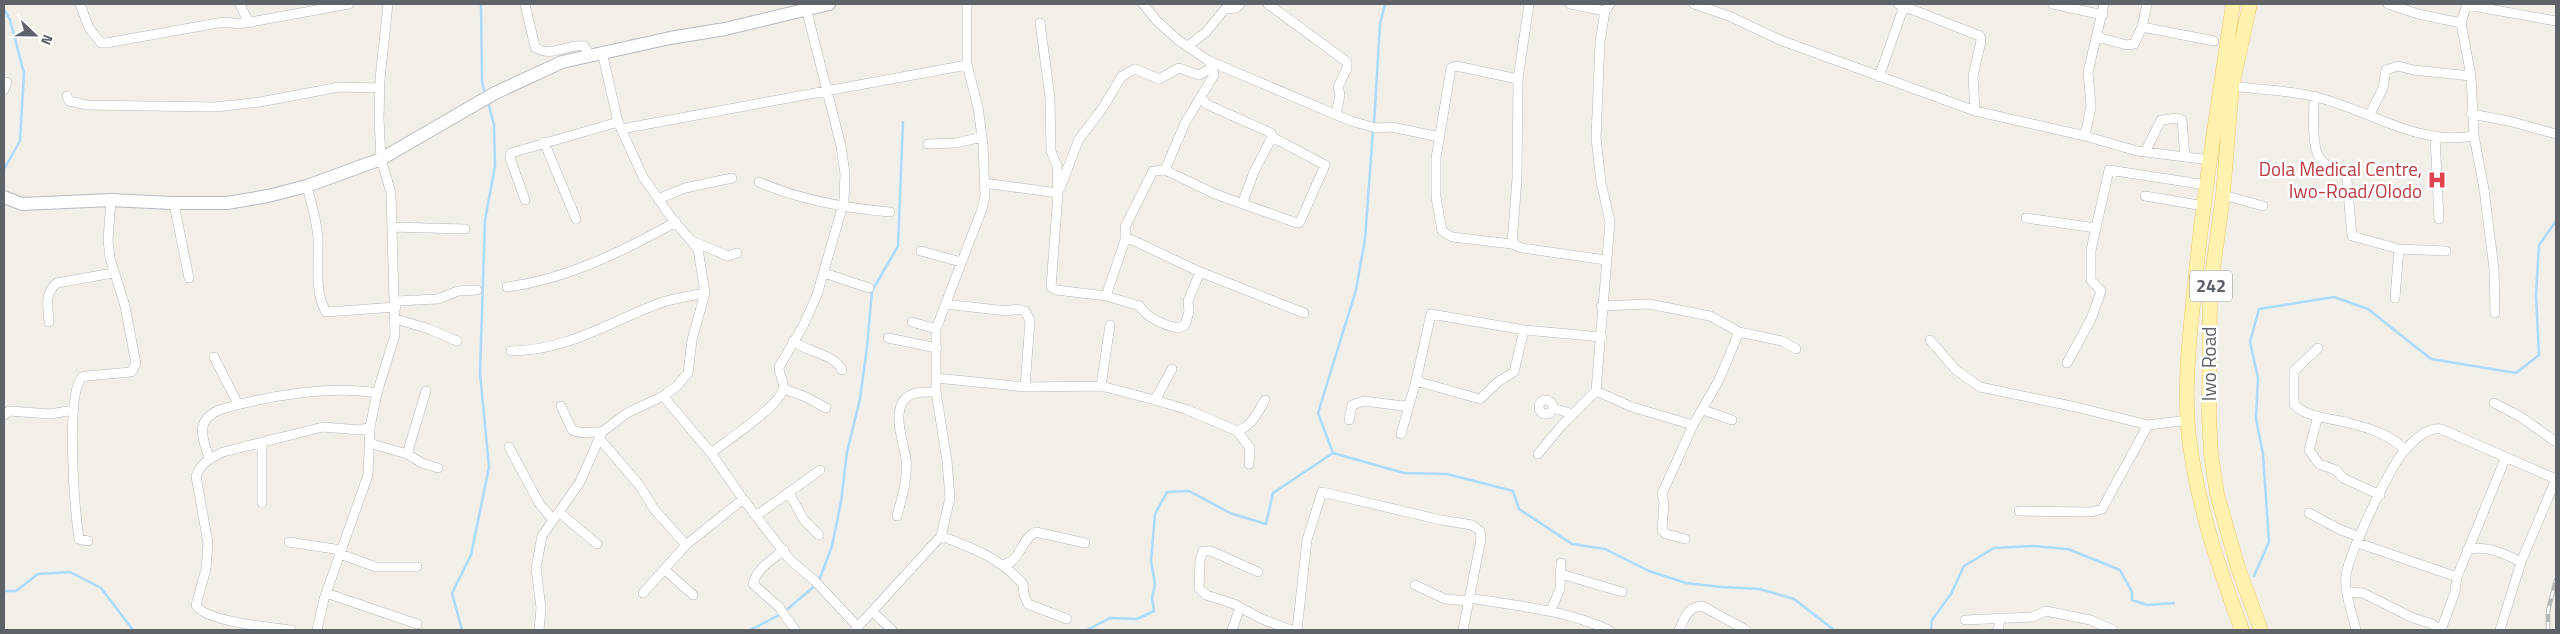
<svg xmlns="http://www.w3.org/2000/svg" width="2560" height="634" font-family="'Titillium Web',sans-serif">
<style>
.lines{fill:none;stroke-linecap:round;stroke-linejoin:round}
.stream{stroke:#aadaff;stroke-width:2.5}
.street-casing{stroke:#b5b8bc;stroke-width:10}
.secondary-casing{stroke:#b6babf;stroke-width:14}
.primary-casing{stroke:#f2c960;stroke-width:15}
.street{stroke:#fff;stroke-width:9}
.secondary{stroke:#fff;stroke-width:12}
.primary{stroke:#fff2af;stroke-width:14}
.rail-casing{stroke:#b6b7b8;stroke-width:4.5}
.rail{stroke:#fff;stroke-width:2.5;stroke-dasharray:8;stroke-linecap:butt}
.labels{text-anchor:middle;stroke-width:5;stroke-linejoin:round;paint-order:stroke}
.shield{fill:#fff;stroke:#8f9295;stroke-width:1}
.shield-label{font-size:18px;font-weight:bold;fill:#5f6368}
.health-label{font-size:19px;fill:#be3a42;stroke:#fff;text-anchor:end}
.street-label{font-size:19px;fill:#5f6368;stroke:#fff}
</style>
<rect width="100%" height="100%" fill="#f1efe8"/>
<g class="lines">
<path class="stream" d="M 481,4 L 482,82 L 485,94
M 4,9 L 10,20 L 24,73 L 20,141 L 4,169
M 1374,124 L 1380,24 L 1385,4
M 1333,453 L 1404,473 L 1447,474 L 1513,491 L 1519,509 L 1572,544 L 1605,549 L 1649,571 L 1686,583 L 1722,587 L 1760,589 L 1794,599 L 1834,630
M 1333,453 L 1318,413 L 1356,290 L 1365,239 L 1373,130
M 2254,576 L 2269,542 L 2263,454 L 2256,419 L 2258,378 L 2250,342 L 2259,309 L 2334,297 L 2368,309 L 2431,359 L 2516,373 L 2539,355 L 2536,295 L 2539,245 L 2556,221
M 4,591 L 16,591 L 38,574 L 70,572 L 101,588 L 133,630
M 462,630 L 452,593 L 471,555 L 489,467 L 480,373 L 485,220 L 495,166 L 494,125 L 488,102
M 750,630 L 783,613 L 818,583 L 832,546 L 841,502 L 847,452 L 860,399 L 867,347 L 872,291 L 898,246 L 903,122
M 1087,630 L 1110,618 L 1137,619 L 1154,611 L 1152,598 L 1155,584 L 1151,561 L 1155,514 L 1167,492 L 1189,491 L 1230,513 L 1266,524 L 1273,493 L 1333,453
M 1931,630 L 1932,620 L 1951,594 L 1964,566 L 1994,548 L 2033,546 L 2068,549 L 2120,570 L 2132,592 L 2132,600 L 2147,605 L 2174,603"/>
<g class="street-casing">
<path id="street" d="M 80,4 L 89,28 L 101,43 L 106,43 L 224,22 L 240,24 L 349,4
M 240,4 L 249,23
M 525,4 L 535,47 C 551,59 567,43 584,46 L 590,55
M 1143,4 L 1157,21 L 1178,40 L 1209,61 L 1351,121 L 1376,128 L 1392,127 L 1439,137
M 1268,4 L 1347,62 L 1347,68 L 1338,87 L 1340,95 L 1336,114
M 1529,4 L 1518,79 L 1517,178 L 1512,244 L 1522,248 L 1606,260
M 1570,4 L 1605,11
M 1694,4 L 1729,16 L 1780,40 L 1975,111 L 2085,136 L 2137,151 L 2210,160
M 1898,4 L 1980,36 L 1981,41 L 1973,76 L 1975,111
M 2053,4 L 2103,15
M 2388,4 L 2418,14 L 2461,23
M 2467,4 L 2461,23 L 2471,76 L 2474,136 L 2484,189 L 2494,269 L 2495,313
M 2467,5 L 2556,21
M 1040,23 L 1050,98 L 1051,151 L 1057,166 L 1058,193 L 1051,287 L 1056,290 L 1106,296 L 1140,306 C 1145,317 1166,326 1178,328 L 1185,325 L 1189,312 L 1188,301 L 1200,272
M 2142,27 L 2214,41
M 2097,37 L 2127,45 L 2134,44 L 2142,27 L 2147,4
M 1188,46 L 1206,32 L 1225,9 L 1236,8 L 1240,4
M 1879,77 L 1904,6
M 2232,86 C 2260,90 2289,90 2316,97 C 2370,110 2417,146 2474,136
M 4,90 L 7,82
M 67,96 L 69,101 L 87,105 L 215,107 L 260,102 L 339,87 L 380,88
M 1201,96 L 1206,104 L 1271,133 L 1272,137 L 1254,172 L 1242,204
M 2314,96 C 2314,112 2310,154 2324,163 C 2331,168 2339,167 2346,170 L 2352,236 L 2399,249 L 2446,251
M 2370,114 L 2383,88 L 2386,70 L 2398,66 L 2413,70 L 2471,76
M 2471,114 L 2509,121 L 2556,134
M 621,129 L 967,65
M 2085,136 L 2091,106 L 2088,72 L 2104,4
M 2435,136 L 2439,219
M 544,142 L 576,219
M 928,144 L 956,143 L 982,137
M 2145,152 L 2161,120 L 2178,118 L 2182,120 L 2185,157
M 1165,170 L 1185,123 L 1214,75 L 1210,64
M 759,182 C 800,200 845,208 890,212
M 984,183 L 1058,193
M 307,186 C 311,203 317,221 318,239 C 319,263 314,291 326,312 L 396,307
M 1060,188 L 1079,139 L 1102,109 L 1122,76 L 1135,69 L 1159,79 L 1179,68 L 1199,75 L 1210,69
M 2223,195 L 2263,206
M 2145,196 L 2204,206
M 658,199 L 685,188 L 732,178
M 525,200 L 510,158 L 511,153 L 618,122
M 174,204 L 189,278
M 2026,218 L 2096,228
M 392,227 L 465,229
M 1126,237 L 1200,272 L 1304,313
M 692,241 L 728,256 L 737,253
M 1512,244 L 1452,237 L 1442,231 L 1436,197 L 1436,158 L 1451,68 L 1456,66 L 1518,79
M 921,251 L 961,262
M 824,273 L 869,288
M 507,287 C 568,279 623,251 676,222
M 1106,296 L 1126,237 L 1125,227 L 1153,171 L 1165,170 L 1215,194 L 1297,223 L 1300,222 L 1325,165 L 1272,137
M 2395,298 L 2399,249
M 396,301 L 438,299 L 458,291 L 477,290
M 945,304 L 1007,311 L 1017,309 L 1025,311 L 1030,320 L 1025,387
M 1601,306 L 1649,304 L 1710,316 L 1739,332 L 1782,341 L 1796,349
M 396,319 L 429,329 L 457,341
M 49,322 C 48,307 44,293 57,283 L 113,273
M 912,322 L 936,329
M 888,338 L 937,348
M 1930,340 L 1956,370 L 1980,387 L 2076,407 L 2148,425 L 2189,420
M 793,341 C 806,352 835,354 842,370
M 2318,348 L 2294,371 L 2294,404 C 2306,418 2332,418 2349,423 C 2369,428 2391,435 2405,450
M 511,351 C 569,350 607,323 660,303 C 674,298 690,296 705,293
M 214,357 L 238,404
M 2067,363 L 2091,319 L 2101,291 L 2091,280 L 2091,250 L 2109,170 L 2207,185
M 936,378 L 1025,387 L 1101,386 L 1155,400 L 1188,410 L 1237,431 L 1250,448 L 1249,464
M 1416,381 L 1480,399 L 1499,381 L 1514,372 L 1524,330
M 1101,386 L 1110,325
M 784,389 L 806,397 L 826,408
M 1596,391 L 1632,407 L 1693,425
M 663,396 L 711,453 L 743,499 L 790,560 L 814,580 L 858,627
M 1155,400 L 1172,369
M1539 407a7 7 0 1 1 14 0a7 7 0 1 1-14 0Z
M 2494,403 L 2521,417 L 2556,442
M 561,406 L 572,430 C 582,435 591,431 602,432
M 1553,408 L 1573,414
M 1703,410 L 1732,420
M 4,415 L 9,411 L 50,414 L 74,410
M 2318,416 L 2309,450 L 2319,464 L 2336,470 L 2343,478 L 2380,495
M 1349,420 L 1352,405 L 1364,401 L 1403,406 L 1409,404
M 1237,431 C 1251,427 1258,412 1265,400
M 1401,434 L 1416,381 L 1431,314 L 1524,330 L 1602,337
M 599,438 L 640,486 L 654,509 L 686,545
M 262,442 L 262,503
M 369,443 L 407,454 L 422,463 L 438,468
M 509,447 L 539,503 L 553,520
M 711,453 C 725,442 781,405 783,389 C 785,382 779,375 779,367 L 803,326 L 817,295 L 844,201 L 845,174 L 841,146 L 806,8
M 407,454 L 426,391
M 1538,454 L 1562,425 L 1596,391 L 1610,222 L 1601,182 L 1596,138 L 1600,42 L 1605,11 L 1610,4
M 209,458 C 202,436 195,421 219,410 C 266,396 329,385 377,393
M 789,493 L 804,520 L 819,535
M 2019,511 L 2091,512 L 2102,509 L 2148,425
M 559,512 L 597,544
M 2309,513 L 2341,530 L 2360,537
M 756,516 L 820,470
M 897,516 C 902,497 908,479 906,459 C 904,443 891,412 906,398 C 913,391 926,392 936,392
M 941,536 C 973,548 1000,558 1023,584 L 1024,595 L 1028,604 L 1067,619
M 1685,539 L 1666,534 L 1662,530 L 1664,503 L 1662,494 L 1693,425 L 1719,380 L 1739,332
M 88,541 L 79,539 C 75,511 65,396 82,377 L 87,376 L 131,372 L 136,364 L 125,306 L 110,258 L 108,240 L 111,200
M 289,542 L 341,550
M 2358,543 L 2457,577
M 784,550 C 772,560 756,569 753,584 L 779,607 L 795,630
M 2467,550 C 2485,544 2505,554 2521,562
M 340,554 L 376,567 L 417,567
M 1004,564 C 1020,563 1021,538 1036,532 L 1085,543
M 664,569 L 693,595
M 1258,572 L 1211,551 L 1203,551 L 1200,560 L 1199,588 L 1206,595 L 1234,604 L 1262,619 L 1291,630
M 1561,574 L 1622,592
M 1415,585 L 1445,599 L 1467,601 L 1470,598 C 1517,606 1565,610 1609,630
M 2347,592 L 2363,593 L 2413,618 L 2432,624 L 2440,630
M 326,593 L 417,624
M 643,593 L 686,545 L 743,499
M 1551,610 L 1560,589 L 1561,563
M 873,612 L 892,630
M 1965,620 L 2032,617 L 2046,611 L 2090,620 L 2113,630
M 291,630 C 271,627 205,622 196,605 L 206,569 L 208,543 L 196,476 C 202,462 210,458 223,452 L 323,427 L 360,430 L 370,427
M 317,630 L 324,599 L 368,475 L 370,427 L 377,393 L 395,335 L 391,193 L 381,159 L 379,119 L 380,79 L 388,4
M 539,630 L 541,608 L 536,568 L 542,536 L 580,482 L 602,432 L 627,413 L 663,396 L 677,386 L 688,373 L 692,340 L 705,293 L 698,249 L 671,217 L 643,177 L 618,122 L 602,52
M 855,630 L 941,536 L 950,498 L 947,461 L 936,392 L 936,329 L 982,209 L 985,196 L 983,145 L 978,107 L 967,65 L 967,4
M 1232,630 L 1240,607
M 1297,630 L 1307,540 L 1322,492 L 1441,520 L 1472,525 L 1480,531 L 1481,539 L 1463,630
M 1679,630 C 1685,618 1687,607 1702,606 L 1746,630
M 1998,630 L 2000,620
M 2356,630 C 2352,612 2342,588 2347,570 C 2353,547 2390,465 2406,449 C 2414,440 2428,427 2441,429 L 2556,479
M 2441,630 L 2455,592 L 2457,577 L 2505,459
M 2500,630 L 2521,562 L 2556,479"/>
</g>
<g class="secondary-casing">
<path id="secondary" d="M 4,197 L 22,204 L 111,200 L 172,203 L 227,203 L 268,196 L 307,186 L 381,159 L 495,93 L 562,62 L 670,38 L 725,29 L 829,4"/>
</g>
<g class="primary-casing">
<path id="primary" d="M 2233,4 C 2219,100 2203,196 2194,293 C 2189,342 2183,396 2190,445 C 2199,510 2219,569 2242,630
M 2250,4 L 2232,86 L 2223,195 L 2210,291 L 2209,417 L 2211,454 L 2217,494 L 2238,568 L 2261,630"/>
</g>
<use href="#street" class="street"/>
<use href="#secondary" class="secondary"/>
<use href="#primary" class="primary"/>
<g class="rail-casing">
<path id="rail" d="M 2548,630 L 2548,611 L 2556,580"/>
</g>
<use href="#rail" class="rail"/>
</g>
<defs>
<g id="hospital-bare" transform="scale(1.5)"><path d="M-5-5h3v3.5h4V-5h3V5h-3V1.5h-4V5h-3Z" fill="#e0444e" stroke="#fff" stroke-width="2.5" paint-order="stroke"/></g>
</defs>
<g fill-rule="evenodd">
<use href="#hospital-bare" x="2437" y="180"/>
</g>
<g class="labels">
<rect class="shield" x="2190" y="270.5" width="42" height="31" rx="4"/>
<g class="shield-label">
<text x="2211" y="292">242</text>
</g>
<g class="health-label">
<text x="2422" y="176">Dola Medical Centre,<tspan x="2422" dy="22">Iwo-Road/Olodo</tspan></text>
</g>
<g class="street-label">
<text transform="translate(2209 364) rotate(-90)" y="7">Iwo Road</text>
</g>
</g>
<rect width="2560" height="634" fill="none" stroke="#5f6368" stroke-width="10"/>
<g transform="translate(35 35) rotate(112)" stroke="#ffffff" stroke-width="4" paint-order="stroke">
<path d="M0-4L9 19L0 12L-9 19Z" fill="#5f6368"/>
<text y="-8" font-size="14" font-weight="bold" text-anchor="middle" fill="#5f6368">N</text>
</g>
</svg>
